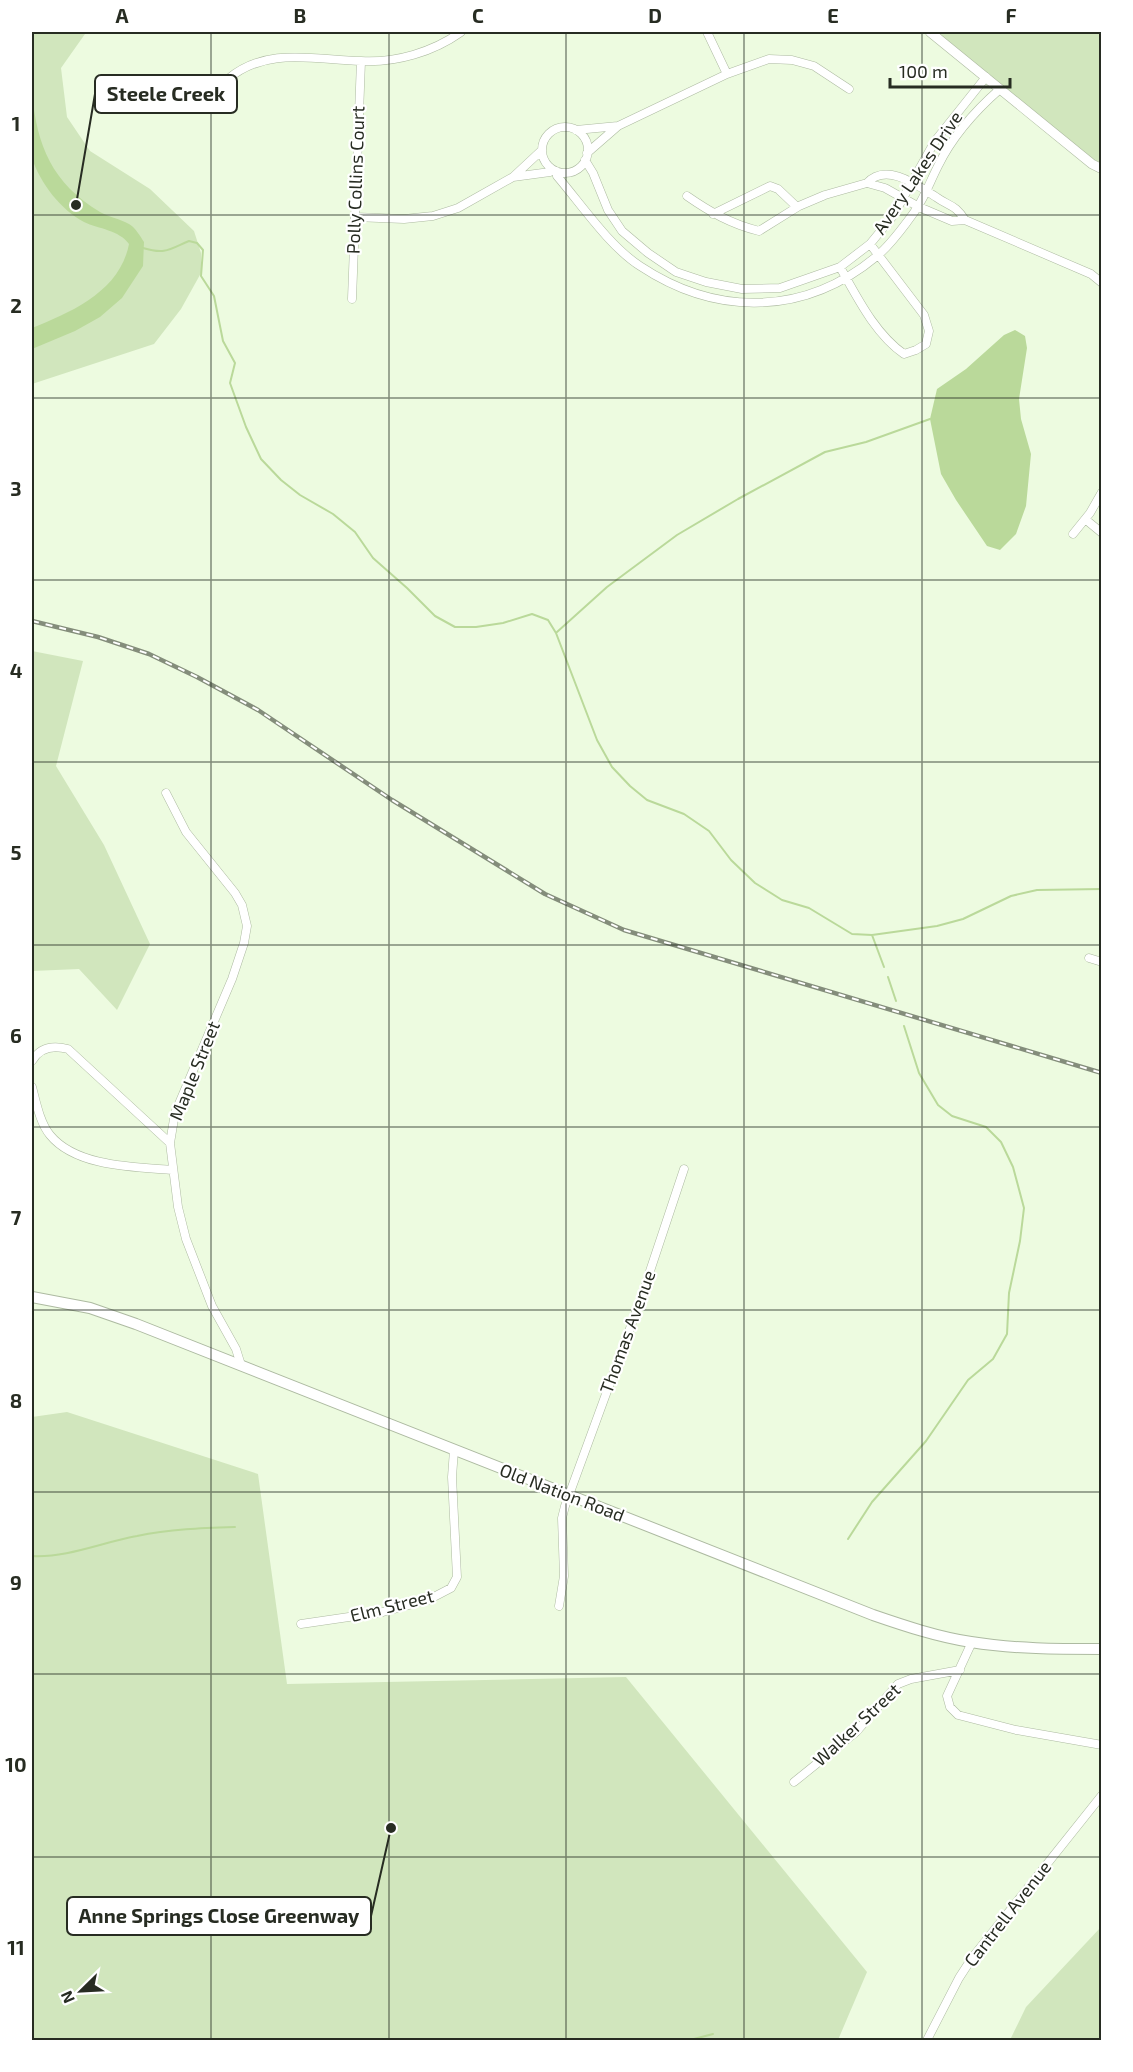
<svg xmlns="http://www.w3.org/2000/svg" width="1133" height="2072" font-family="'Exo 2',sans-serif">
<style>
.green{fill:#d1e6bd}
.water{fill:#bad99a}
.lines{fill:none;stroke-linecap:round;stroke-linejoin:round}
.stream{stroke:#bad99a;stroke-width:2}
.minor-casing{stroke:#adbaa1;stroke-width:9}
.tertiary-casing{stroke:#adbaa1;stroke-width:10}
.secondary-casing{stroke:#adbaa1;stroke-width:12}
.minor{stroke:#fff;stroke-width:8}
.tertiary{stroke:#fff;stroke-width:9}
.secondary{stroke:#fff;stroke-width:10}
.rail-casing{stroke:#848d7b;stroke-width:4.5}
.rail{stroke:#fff;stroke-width:2;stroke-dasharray:7;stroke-linecap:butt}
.grid{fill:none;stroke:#272c22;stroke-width:1.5;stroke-opacity:0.55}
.labels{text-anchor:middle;stroke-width:4.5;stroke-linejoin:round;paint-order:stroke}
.street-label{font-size:18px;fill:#272c22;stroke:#fff}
.leader{fill:none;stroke:#272c22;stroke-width:2}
.callout-dot{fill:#272c22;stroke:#fff;stroke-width:2}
.callout{fill:#fff;stroke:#272c22;stroke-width:2}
.callout-label{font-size:20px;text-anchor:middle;font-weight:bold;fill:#272c22}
.neatline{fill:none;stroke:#272c22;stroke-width:2}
.grid-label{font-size:20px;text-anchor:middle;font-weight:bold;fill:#272c22}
</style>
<rect width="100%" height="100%" fill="#edfbe0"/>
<path class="green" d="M 32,32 L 94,32 L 85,34 L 61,68 L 67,117 L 90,151 L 150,189 L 194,231 L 201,253 L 201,273 L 181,309 L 154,344 L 32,384 Z
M 930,32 L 1101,32 L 1101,169 Z
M 32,651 L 83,661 L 56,766 L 104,845 L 150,944 L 117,1010 L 79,969 L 32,971 Z
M 67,1412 L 258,1474 L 287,1684 L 626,1677 L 867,1972 L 838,2040 L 32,2040 L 32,1417 Z
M 1101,1927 L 1101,2040 L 1010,2040 L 1026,2007 Z"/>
<path class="water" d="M 32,93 C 37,146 52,183 100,212 C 109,217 120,219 129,224 C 135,227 140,236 144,242 L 143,266 L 122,298 L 100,317 L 75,331 L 32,349 L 32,328 C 72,312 120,291 129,244 C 119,230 99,229 84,222 C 61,210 40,183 32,158 C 28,143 31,109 32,93 Z
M 1015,330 L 1025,336 L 1027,348 L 1019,399 L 1021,419 L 1031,454 L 1026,506 L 1016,534 L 1000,550 L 987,546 L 956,500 L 941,474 L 930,419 L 937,389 L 966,369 L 1004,335 Z"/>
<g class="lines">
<path class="stream" d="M 143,248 C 166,255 170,249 189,241 L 197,243 L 203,250 L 201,276 L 214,296 L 223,341 L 235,363 L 230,383 L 246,427 L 261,459 L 281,480 L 300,495 L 333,514 L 355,532 L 373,558 L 407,588 L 435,616 L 455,627 L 476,627 L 503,623 L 532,614 L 548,620 L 556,633 L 597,740 L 612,767 L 630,786 L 647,800 L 684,814 L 709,831 L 731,860 L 755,883 L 782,900 L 809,908 L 852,934 L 872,935 L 937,926 L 963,919 L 1011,896 L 1037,890 L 1102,889
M 557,632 L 607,587 L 677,535 L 738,499 L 825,452 L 866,442 L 930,419
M 872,935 L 884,967
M 888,977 L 896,1001
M 848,1539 L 872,1502 L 926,1441 L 968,1380 L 993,1359 L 1007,1334 L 1009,1293 L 1020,1241 L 1024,1208 L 1013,1167 L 1001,1142 L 986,1127 L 952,1116 L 938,1105 L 919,1073 L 904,1026
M 32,1556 C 67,1558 103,1542 137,1536 C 170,1529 202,1528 235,1527
M 690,2040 L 713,2034"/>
<g class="minor-casing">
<path id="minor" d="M 707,32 L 727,74
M 212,101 C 217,94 222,84 228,79 C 267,46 315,60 361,61 C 396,63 433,52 461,32
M542 150a23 23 0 1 1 46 0a23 23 0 1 1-46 0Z
M 576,130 L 618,126
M 587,153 L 618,126 L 727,74 L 769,59 L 792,60 L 814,66 L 849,89
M 585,160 L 593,173 L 608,210 L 622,231 L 648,253 L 676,272 L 706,282 L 742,289 L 780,288 L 840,267 L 870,244 L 893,216 L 935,141 L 986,77
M 556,171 L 557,176 C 581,204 609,246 640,266 C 717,317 805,316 877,256 C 888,247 898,234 907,222 C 923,202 927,188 938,166 C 952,137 976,110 1000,89
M 513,177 L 550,172 L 553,170
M 867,183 C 886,162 917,185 936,197 C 950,207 955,204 965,220
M 687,196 C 710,212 731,224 759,231 L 799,206 L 825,195 L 867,183 L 885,188 L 919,207 L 952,221 L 965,220 L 1091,274 L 1102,283
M 713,214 L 770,186 L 778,189 L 797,207
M 355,217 L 404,219 L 433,216 L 458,208 L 513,177 L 542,150
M 840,267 C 857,297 875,334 904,354 L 916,350 L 926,344 L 929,331 L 924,315 L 870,244
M 352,299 L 361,61
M 1085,519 L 1102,533
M 1073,534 L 1090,513 L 1102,492
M 166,793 L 186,832 L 235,893 L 242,905 L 247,926 L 244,943 L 232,979 L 175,1113 L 170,1143 L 178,1207 L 186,1239 L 212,1306 L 236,1349 L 241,1365
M 1089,958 L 1102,962
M 32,1061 C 40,1047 53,1045 68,1049 L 170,1143
M 32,1087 C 36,1102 40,1123 50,1135 C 76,1167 135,1167 172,1170
M 559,1606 L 564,1576 L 562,1518 L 565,1506 L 640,1301 L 684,1169
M 301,1624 L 383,1612 L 428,1600 L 451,1588 L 457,1577 L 452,1477 L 454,1450
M 972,1642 L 947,1696 L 950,1707 L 958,1715 L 1016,1730 L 1102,1745
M 794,1782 L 856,1732 L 898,1684 L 911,1679 L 960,1670
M 927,2040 L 959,1978 L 972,1958 L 1102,1795"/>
</g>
<g class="tertiary-casing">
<path id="tertiary" d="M 930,32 L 1092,164 L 1102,169"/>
</g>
<g class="secondary-casing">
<path id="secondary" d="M 32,1297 L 90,1308 L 136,1324 L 873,1615 C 905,1626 938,1637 971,1642 C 1014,1649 1058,1649 1102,1649"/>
</g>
<use href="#minor" class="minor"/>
<use href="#tertiary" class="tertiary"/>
<use href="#secondary" class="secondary"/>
<g class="rail-casing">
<path id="rail" d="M 32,621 L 98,637 L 149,654 L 197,677 L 258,710 L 392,800 L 545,894 L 624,930 L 1102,1073"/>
</g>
<use href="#rail" class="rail"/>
</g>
<path class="grid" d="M 211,32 L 211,2040M 389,32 L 389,2040M 566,32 L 566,2040M 744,32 L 744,2040M 922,32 L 922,2040M 32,215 L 1102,215M 32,398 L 1102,398M 32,580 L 1102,580M 32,762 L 1102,762M 32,945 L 1102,945M 32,1127 L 1102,1127M 32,1310 L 1102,1310M 32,1492 L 1102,1492M 32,1674 L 1102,1674M 32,1857 L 1102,1857"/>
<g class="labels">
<g class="street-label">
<text transform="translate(918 173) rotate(-56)" y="6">Avery Lakes Drive</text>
<text transform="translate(356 180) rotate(-88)" y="6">Polly Collins Court</text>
<text transform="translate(195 1071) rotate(-68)" y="6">Maple Street</text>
<text transform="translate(628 1332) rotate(-70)" y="6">Thomas Avenue</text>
<text transform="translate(562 1493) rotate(21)" y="6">Old Nation Road</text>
<text transform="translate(392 1606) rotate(-14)" y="6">Elm Street</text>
<text transform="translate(857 1725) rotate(-43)" y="6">Walker Street</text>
<text transform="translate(1008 1914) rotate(-52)" y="6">Cantrell Avenue</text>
</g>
</g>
<path class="leader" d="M76 205L95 94M391 1828L371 1916"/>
<g class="callout-dot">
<circle cx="76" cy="205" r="6"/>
<circle cx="391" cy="1828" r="6"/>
</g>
<g class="callout">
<rect x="95" y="75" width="142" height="38" rx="6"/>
<rect x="67" y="1897" width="304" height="38" rx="6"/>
</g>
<g class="callout-label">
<text x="166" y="101">Steele Creek</text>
<text x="219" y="1923">Anne Springs Close Greenway</text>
</g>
<rect width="1133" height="2072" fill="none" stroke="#ffffff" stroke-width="66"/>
<g transform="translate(81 1991) rotate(246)" stroke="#ffffff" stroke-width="4.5" paint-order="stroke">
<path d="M0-4.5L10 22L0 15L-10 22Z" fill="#272c22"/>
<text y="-9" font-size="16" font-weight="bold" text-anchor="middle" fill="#272c22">N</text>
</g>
<path d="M890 78v9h120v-9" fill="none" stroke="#272c22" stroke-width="3"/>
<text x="899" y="78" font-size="18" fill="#272c22" stroke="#ffffff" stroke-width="4.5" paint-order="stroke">100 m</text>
<rect x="33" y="33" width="1067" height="2006" class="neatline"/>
<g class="grid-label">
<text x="122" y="23">A</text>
<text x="300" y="23">B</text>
<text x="478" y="23">C</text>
<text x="655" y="23">D</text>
<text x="833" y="23">E</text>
<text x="1011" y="23">F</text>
<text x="16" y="131">1</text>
<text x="16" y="313">2</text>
<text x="16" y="496">3</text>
<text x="16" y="678">4</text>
<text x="16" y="860">5</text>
<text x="16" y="1043">6</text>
<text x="16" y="1225">7</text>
<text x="16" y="1408">8</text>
<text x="16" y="1590">9</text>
<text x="16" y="1772">10</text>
<text x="16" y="1955">11</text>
</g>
</svg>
